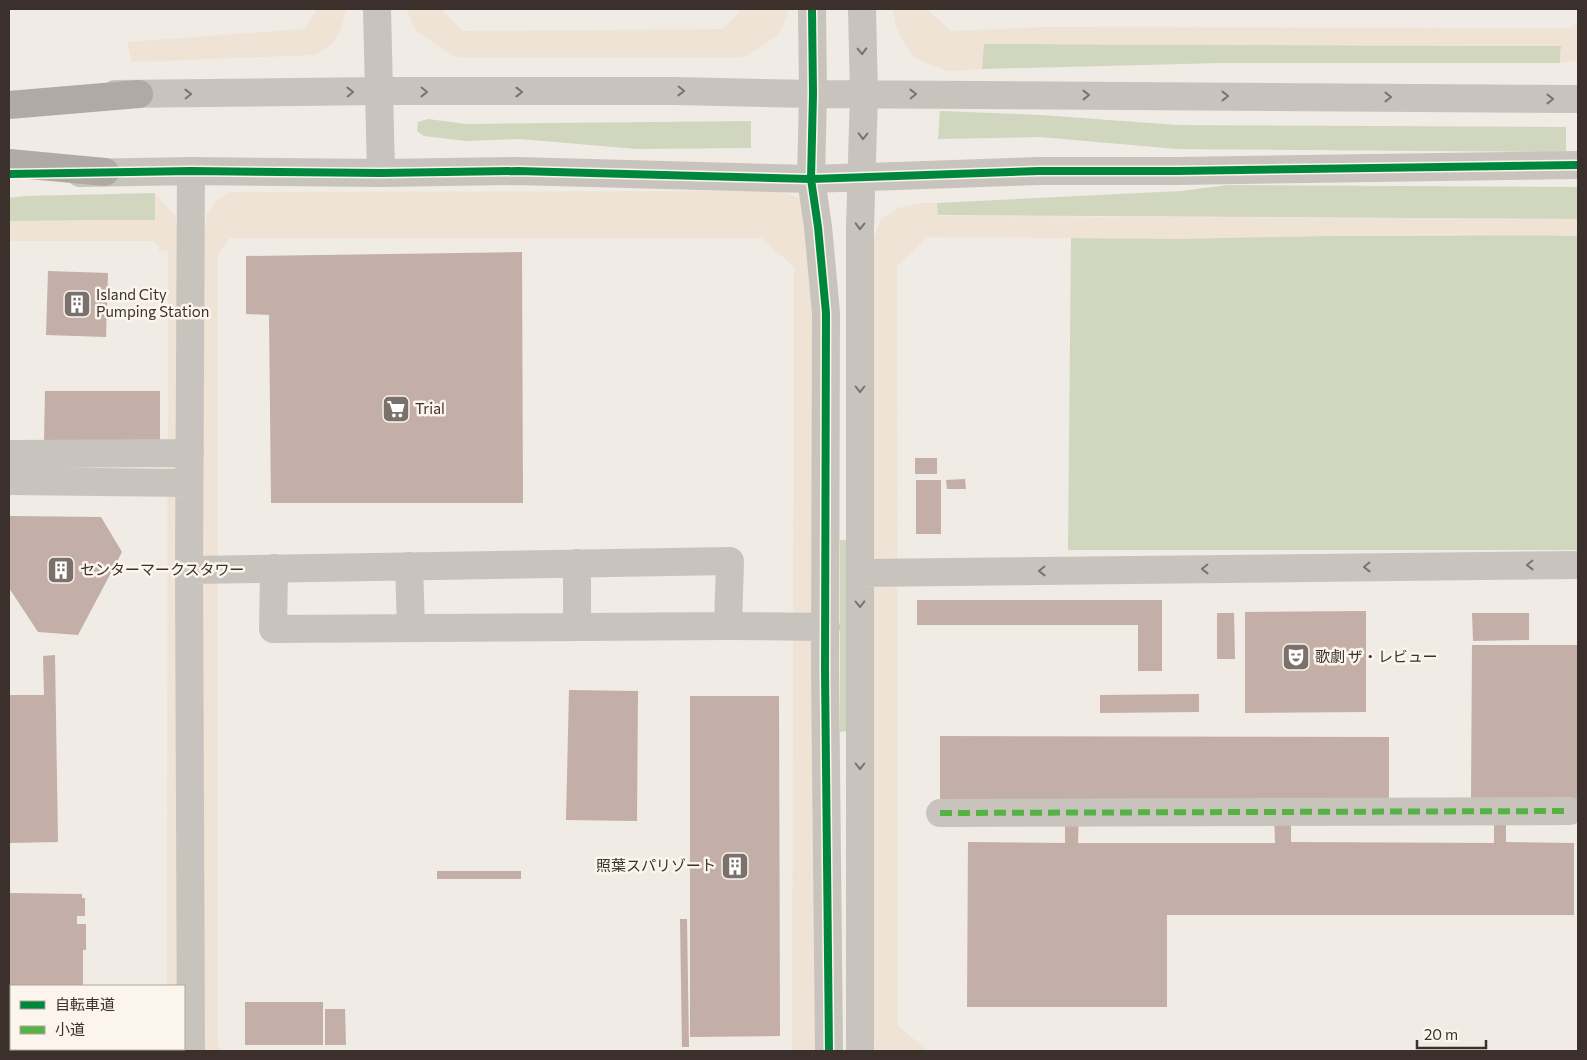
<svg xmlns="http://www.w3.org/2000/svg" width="1587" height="1060" font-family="Commissioner,'Noto Sans JP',sans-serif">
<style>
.green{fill:#d1d6bf}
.plaza{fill:#eee3d5}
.building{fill:#c3afa7;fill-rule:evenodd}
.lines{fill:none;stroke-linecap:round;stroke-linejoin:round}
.minor{stroke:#c9c3be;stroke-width:28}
.highway{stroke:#afaaa4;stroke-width:28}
.quiet{stroke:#57b246;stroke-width:6;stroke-dasharray:12 6;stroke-linecap:butt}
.cycleway-casing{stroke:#fbf5ee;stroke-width:11}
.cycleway{stroke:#00873e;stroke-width:8}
.oneway{stroke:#7b726d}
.labels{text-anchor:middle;stroke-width:5;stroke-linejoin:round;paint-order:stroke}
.poi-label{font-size:15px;fill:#3b302b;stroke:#fbf5ee;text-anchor:start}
</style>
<rect width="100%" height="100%" fill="#f0ebe5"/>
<path class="green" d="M 983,44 L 1561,46 L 1560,63 L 1221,63 L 982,69 Z
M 940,111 L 1041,115 L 1177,125 L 1566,127 L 1566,152 L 1177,149 L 1040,137 L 938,139 Z
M 428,119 L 466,124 L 751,121 L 751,148 L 637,149 L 519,139 L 466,141 L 424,136 L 417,131 L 418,122 Z
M 1228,185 L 1578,187 L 1578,219 L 937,215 L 937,203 L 1181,191 Z
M 155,193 L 155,220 L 9,221 L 9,198 L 25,196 Z
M 1578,235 L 1578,550 L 1068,550 L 1071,237 Z
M 840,540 L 848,540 L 848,731 L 840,732 Z"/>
<path class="plaza" d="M 317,9 L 346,9 L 346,10 L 340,31 L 333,43 L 316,55 L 132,62 L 127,42 L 304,29 Z
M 407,9 L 441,9 L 463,31 L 723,29 L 742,9 L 788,9 L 787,16 L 778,35 L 746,57 L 723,58 L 466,58 L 452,56 L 417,31 L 412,23 Z
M 893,9 L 927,9 L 951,31 L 1045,27 L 1571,28 L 1578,19 L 1578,60 L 1560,63 L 1561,46 L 984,44 L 982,69 L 948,71 L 923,62 L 913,56 L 900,36 L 895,21 Z
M 761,191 L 780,191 L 799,198 L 815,216 L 818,1051 L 792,1051 L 794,267 L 761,238 L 230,238 L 218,254 L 218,1046 L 224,1051 L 204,1051 L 202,1046 L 202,250 L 207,213 L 217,201 L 229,192 Z
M 155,193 L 175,216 L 180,249 L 179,986 L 167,986 L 168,250 L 159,251 L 158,245 L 153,241 L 9,241 L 9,221 L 155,220 Z
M 922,203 L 937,203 L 938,216 L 1578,219 L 1578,236 L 1425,234 L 1178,239 L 927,237 L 897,266 L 898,1026 L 928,1051 L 875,1051 L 872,1027 L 873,240 L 881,219 L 898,208 Z"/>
<path class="building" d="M 522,252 L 523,503 L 271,503 L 269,315 L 246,314 L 246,256 Z
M 48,271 L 108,273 L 106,337 L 46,335 Z
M 45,391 L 160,391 L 160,441 L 44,441 Z
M 915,458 L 937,458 L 937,474 L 915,474 Z
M 965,479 L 966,489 L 947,489 L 946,480 Z
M 916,480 L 941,480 L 941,534 L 916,534 Z
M 9,516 L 101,517 L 122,552 L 78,635 L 38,632 L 9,588 Z
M 917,600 L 1162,600 L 1162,671 L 1138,671 L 1138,625 L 917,625 Z
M 1366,611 L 1366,712 L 1245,713 L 1245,612 Z
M 1217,613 L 1234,613 L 1235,659 L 1217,659 Z
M 1472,613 L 1529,613 L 1529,640 L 1473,641 Z
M 1472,645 L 1578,645 L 1578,813 L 1506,813 L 1506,842 L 1574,843 L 1574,915 L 1167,915 L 1167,1007 L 967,1007 L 968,842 L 1065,843 L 1065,810 L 940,810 L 940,736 L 1389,737 L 1389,800 L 1471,800 ZM 1291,811 L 1494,811 L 1494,843 L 1291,842 ZM 1079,813 L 1274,813 L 1275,843 L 1078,843 Z
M 55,655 L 58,842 L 9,843 L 9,695 L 44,695 L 43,656 Z
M 569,690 L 638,691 L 637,821 L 566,820 Z
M 1199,694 L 1199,712 L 1100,713 L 1100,695 Z
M 690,696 L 779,696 L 780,1036 L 690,1037 Z
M 437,871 L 521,871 L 521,879 L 437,879 Z
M 9,893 L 82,894 L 82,898 L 85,898 L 85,916 L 77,916 L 77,924 L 86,924 L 86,950 L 83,950 L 83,986 L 11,986 L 11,998 L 9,998 Z
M 680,919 L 687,919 L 689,1047 L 682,1047 Z
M 245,1002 L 323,1002 L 323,1045 L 245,1045 Z
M 325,1009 L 345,1009 L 346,1045 L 325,1045 Z"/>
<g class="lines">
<path class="minor" d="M 377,9 L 381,173
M 812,9 L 813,94 L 811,179 L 818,227 L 826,313 L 825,670 L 829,1051
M 115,94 L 378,91 L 674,91 L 813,94 L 1578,99
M 80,173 L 191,171 L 381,173 L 518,171 L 811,179 L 1039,171 L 1177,171 L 1578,165
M 9,454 L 190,453
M 9,481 L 189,483
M 409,566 L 411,628
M 274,568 L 273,629 L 728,626 L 826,627
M 189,570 L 730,561 L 728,626
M 860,573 L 1578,565
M 577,627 L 577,563
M 940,813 L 1570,811
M 191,1051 L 189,570 L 191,171
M 860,1051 L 860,227 L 864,94 L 862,9"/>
<path class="highway" d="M 9,105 L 139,94
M 9,163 L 105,172"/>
<path class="quiet" d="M 940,813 L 1570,811"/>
<g class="cycleway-casing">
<path id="cycleway" d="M 812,9 L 813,94 L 811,179 L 818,227 L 826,313 L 825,670 L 829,1051
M 9,174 L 191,171 L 381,173 L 518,171 L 811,179 L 1039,171 L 1177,171 L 1578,165"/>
</g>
<use href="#cycleway" class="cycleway"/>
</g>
<defs><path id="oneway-chevron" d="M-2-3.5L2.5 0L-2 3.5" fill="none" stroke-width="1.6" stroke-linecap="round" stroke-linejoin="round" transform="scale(1.25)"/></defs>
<g class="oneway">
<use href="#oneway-chevron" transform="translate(862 51) rotate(88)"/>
<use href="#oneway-chevron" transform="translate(681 91) rotate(1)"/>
<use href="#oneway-chevron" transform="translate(350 92) rotate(-1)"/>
<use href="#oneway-chevron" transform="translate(424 92) rotate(1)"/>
<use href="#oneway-chevron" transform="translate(519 92)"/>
<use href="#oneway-chevron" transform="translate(188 94) rotate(-1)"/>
<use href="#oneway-chevron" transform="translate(913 94) rotate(-1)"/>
<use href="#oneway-chevron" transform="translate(1086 95)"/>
<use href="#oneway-chevron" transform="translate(1225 96)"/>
<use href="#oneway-chevron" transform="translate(1388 97)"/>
<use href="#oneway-chevron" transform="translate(1550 99)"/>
<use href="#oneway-chevron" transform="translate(863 136) rotate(91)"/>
<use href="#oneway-chevron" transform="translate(860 226) rotate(91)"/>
<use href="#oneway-chevron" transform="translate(860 389) rotate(90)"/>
<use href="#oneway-chevron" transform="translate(1530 565) rotate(179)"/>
<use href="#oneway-chevron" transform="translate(1367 567) rotate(179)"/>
<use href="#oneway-chevron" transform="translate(1205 569) rotate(179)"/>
<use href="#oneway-chevron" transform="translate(1042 571) rotate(179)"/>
<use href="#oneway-chevron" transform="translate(860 604) rotate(89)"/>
<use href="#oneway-chevron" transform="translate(860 766) rotate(90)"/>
</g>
<defs>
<g id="building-square" transform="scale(1.4375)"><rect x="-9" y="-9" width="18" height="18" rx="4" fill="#7a716c" stroke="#fbf5ee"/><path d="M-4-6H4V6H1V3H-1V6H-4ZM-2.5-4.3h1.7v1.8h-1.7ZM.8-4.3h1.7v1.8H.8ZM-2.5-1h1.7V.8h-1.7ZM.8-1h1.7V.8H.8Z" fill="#fff"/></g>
<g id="supermarket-square" transform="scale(1.4375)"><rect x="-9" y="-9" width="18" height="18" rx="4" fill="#7a716c" stroke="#fbf5ee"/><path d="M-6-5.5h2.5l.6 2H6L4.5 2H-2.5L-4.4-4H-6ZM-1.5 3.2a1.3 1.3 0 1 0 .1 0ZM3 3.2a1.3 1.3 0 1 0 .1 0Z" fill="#fff"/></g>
<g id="theatre-square" transform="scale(1.4375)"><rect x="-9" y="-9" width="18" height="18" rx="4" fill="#7a716c" stroke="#fbf5ee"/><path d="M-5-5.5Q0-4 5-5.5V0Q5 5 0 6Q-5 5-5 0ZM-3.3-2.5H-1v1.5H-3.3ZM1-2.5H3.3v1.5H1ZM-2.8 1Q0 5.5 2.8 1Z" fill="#fff"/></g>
</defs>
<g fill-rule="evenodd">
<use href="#building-square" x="77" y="304"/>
<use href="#supermarket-square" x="396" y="409"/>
<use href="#building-square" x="61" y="570"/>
<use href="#theatre-square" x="1296" y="657"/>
<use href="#building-square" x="735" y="866"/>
</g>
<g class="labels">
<g class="poi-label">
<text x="96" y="300">Island City<tspan x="96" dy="17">Pumping Station</tspan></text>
<text x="415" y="414">Trial</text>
<text x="80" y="575">センターマークスタワー</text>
<text x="1315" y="662">歌劇 ザ・レビュー</text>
<text x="716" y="871" text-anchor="end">照葉スパリゾート</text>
</g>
</g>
<rect width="1587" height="1060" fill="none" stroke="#3b302b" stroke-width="20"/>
<rect x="10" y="985" width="175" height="65" fill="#fbf5ee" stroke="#aea6a0"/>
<rect x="20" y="1001" width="25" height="8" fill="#00873e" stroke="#aea6a0"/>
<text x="55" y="1010" font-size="15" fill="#3b302b">自転車道</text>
<rect x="20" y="1026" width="25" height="8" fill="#57b246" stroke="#aea6a0"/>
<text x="55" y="1035" font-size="15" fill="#3b302b">小道</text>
<path d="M1417 1040v8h69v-8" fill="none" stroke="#3b302b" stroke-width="2.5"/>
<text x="1424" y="1040" font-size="15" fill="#3b302b" stroke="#fbf5ee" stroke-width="4" paint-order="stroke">20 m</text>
</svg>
